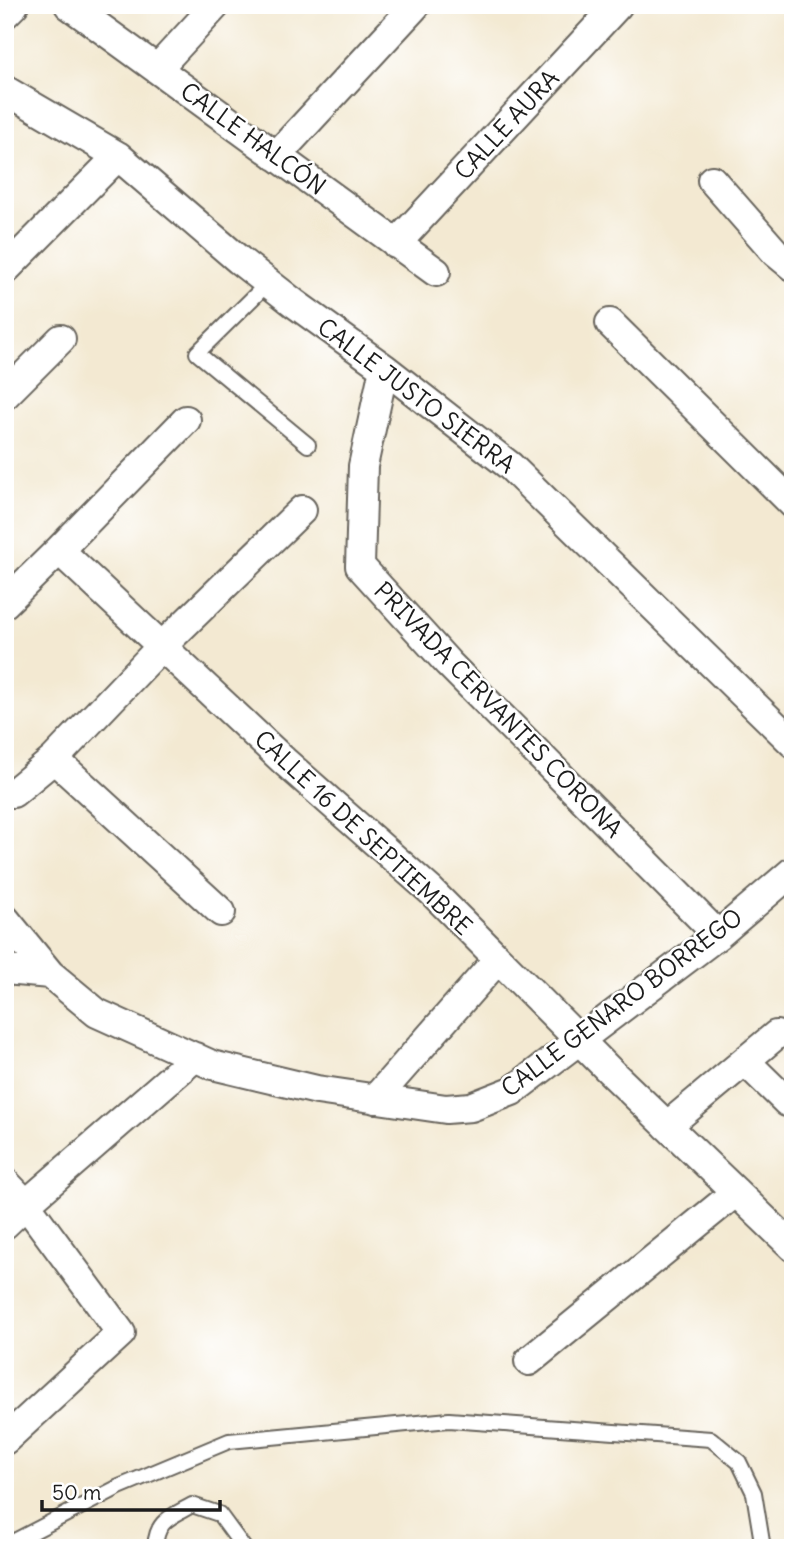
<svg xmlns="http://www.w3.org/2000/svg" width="798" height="1553" font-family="Delius,sans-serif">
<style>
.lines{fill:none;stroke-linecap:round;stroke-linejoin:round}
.service-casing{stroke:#67645c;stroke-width:18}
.minor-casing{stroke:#67645c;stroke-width:32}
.service{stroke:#fff;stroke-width:14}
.minor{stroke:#fff;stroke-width:28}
.labels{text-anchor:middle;stroke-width:5;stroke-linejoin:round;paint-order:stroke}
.street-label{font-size:24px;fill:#1c1c1c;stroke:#fff}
</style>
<rect width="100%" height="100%" fill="#fff"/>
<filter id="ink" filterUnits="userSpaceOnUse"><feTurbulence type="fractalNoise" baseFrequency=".0143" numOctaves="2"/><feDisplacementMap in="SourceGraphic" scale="14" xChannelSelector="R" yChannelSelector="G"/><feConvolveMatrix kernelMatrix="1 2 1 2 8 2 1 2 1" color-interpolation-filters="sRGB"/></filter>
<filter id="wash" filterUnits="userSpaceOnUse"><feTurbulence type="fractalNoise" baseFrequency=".00686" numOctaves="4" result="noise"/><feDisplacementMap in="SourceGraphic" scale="28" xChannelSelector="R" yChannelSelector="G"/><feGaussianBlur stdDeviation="1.57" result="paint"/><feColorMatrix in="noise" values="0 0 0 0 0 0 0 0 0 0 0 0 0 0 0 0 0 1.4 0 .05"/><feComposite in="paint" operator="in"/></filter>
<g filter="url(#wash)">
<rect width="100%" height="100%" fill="#f3e9d2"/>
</g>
<g filter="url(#ink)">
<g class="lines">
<g class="service-casing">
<path id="service" d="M 268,283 L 197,353 L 308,445
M 5,1546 L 119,1487 L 229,1441 L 449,1420 L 711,1439 L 739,1462 L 754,1493 L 763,1548
M 155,1548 C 156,1520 171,1517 192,1505 L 219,1514 L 244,1548"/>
</g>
<g class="minor-casing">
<path id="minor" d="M 69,5 L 436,272
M 5,14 L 14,5
M 157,69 L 216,5
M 5,90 L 118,156 L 239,260 L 294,303 L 384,368 L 510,466 L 793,743
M 276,156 L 416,5
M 712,180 L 776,253 L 793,267
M 396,244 L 618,5
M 5,270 L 118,156
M 610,323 L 793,504
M 384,368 L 363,466 L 360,566 L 448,663 L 718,935
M 5,395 L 61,339
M 186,420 L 59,550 L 284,761 L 431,891 L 609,1070 L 793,1247
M 5,603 L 59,550
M 54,759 L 221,912
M 13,793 L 54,759 L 162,646 L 302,510
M 5,919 L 50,974 L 97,1013 L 212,1065 L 317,1090 L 446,1109 L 471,1107 L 512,1091 L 718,935 L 793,871
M 5,970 L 50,974
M 745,1061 L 787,1102
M 375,1099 L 498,959
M 667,1126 L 776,1035
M 5,1182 L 26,1204 L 121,1333 L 5,1440
M 5,1224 L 26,1204 L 195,1057
M 529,1361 L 736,1192"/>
</g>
<use href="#service" class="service"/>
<use href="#minor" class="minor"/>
</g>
</g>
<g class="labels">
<g class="street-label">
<text transform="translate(507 125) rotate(-47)" y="8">CALLE AURA</text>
<text transform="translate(253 139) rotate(36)" y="8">CALLE HALCÓN</text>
<text transform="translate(416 396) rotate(37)" y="8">CALLE JUSTO SIERRA</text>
<text transform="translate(498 710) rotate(46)" y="8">PRIVADA CERVANTES CORONA</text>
<text transform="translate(363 833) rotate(43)" y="8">CALLE 16 DE SEPTIEMBRE</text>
<text transform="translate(622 1003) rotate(-37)" y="8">CALLE GENARO BORREGO</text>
</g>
</g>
<rect width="798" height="1553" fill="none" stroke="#fff" stroke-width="28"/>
<path d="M42 1500v10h178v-10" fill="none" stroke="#1c1c1c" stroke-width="3.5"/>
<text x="52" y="1500" font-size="21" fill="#1c1c1c" stroke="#ffffff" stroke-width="5" paint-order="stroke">50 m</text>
</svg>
